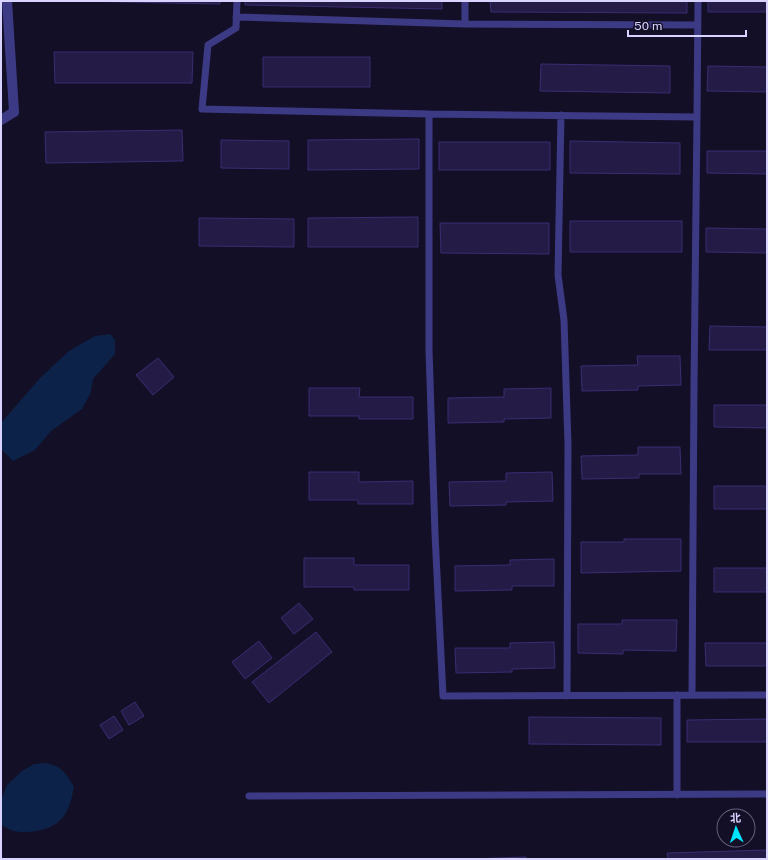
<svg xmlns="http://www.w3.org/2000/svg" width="768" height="860" font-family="'Public Sans','Noto Sans SC',sans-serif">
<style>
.water{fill:#0c2248}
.building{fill:#241b47;stroke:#3b2d73}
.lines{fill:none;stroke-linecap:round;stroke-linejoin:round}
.service{stroke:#3d3a85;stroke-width:7}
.minor{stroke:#3d3a85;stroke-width:10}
.tertiary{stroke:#3d3a85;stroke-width:10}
</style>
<rect width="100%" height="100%" fill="#130f26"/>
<path class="water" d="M 110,334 L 115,340 L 115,354 L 93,379 L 91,392 L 82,409 L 51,431 L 35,450 L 13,461 L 1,449 L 1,423 L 40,378 L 69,351 L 95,336 Z
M 45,763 C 62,766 66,773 74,787 C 72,797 70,807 64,816 C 53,831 29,834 13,831 C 9,830 5,827 2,825 L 1,822 L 1,800 L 7,785 L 22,771 L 34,764 Z"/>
<path class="building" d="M 81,1 L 220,1 L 220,4 Z
M 245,1 L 442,1 L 442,9 L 245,5 Z
M 490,1 L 687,1 L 687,13 L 491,12 Z
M 708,1 L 767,1 L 767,12 L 708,12 Z
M 54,52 L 193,52 L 192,83 L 55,83 Z
M 263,57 L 370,57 L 370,87 L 263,87 Z
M 541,64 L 670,66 L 670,93 L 540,91 Z
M 708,66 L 767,67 L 767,92 L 707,91 Z
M 182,130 L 183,161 L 46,163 L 45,132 Z
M 419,139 L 419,169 L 308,170 L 308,140 Z
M 221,140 L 289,141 L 289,169 L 221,168 Z
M 570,141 L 680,143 L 680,174 L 570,173 Z
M 439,142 L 550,142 L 550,170 L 439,170 Z
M 707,151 L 767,151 L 767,174 L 707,173 Z
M 418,217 L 418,247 L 308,247 L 308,218 Z
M 199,218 L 294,219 L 294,247 L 199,246 Z
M 570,221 L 682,221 L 682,252 L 570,252 Z
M 440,223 L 549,223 L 549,254 L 441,253 Z
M 706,228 L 767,229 L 767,253 L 706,252 Z
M 710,326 L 767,327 L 767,350 L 709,350 Z
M 637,356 L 680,356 L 681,385 L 638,386 L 638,390 L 582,391 L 581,366 L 638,365 Z
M 158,358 L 174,377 L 153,395 L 136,375 Z
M 309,388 L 360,388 L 359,397 L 413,397 L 413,419 L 359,419 L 359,416 L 309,416 Z
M 551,388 L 551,418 L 504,419 L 504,422 L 448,423 L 448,398 L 504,397 L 504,389 Z
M 714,405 L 767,405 L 767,428 L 714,427 Z
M 638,447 L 680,447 L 681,474 L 639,474 L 639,478 L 582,479 L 581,456 L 638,455 Z
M 309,472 L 359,472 L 359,482 L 413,481 L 413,504 L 358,504 L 358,500 L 309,500 Z
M 552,472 L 553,501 L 506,502 L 506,505 L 450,506 L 449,482 L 506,481 L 506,473 Z
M 714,486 L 767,486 L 767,509 L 714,509 Z
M 624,539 L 681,539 L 681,571 L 581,573 L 581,542 L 624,542 Z
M 304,558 L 354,558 L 354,565 L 409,565 L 409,590 L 354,590 L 354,587 L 304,587 Z
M 554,559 L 554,586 L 512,586 L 512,590 L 455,591 L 455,566 L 510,565 L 510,560 Z
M 714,568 L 767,568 L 767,592 L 714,592 Z
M 299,603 L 313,619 L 294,634 L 281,618 Z
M 622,620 L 677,620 L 676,651 L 623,650 L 623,654 L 578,653 L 578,624 L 622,624 Z
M 316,632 L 332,652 L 269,703 L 252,682 Z
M 259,641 L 272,658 L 245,679 L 232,662 Z
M 554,642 L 555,668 L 512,669 L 512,672 L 456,673 L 455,648 L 510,648 L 510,643 Z
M 705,643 L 767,643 L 767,666 L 706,666 Z
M 135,702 L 144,716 L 129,725 L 121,711 Z
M 114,716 L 123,730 L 109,739 L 100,725 Z
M 529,717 L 661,718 L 661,745 L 529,744 Z
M 767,719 L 767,742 L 687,742 L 687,720 Z
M 767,850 L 767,859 L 668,859 L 667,853 Z
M 526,857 L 526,859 L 470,859 Z"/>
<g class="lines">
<path class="service" d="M 237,1 L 236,28 L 208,45 L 202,109 L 429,114 L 429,350 L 435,534 L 443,696 L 767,695
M 465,1 L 465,24
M 236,17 L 465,24 L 698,25
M 429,114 L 697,117 L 698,1
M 561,115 L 558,275 L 564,320 L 568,445 L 567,696
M 677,695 L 677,795
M 692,695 L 694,386 L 697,117
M 249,796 L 767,794"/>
<path class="minor" d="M 1,120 L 14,112"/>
<path class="tertiary" d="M 7,1 L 14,112"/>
</g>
<rect width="768" height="860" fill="none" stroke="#d9d4ff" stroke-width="4"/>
<g transform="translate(736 828) rotate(357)"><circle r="19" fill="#130f26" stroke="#625e7d"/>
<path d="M0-3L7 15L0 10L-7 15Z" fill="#00e5ff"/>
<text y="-6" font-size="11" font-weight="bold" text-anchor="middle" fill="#d9d4ff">北</text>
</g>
<path d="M628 30v6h118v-6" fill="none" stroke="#d9d4ff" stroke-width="2"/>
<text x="634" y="30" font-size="12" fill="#d9d4ff" stroke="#130f26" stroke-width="3" paint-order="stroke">50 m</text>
</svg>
